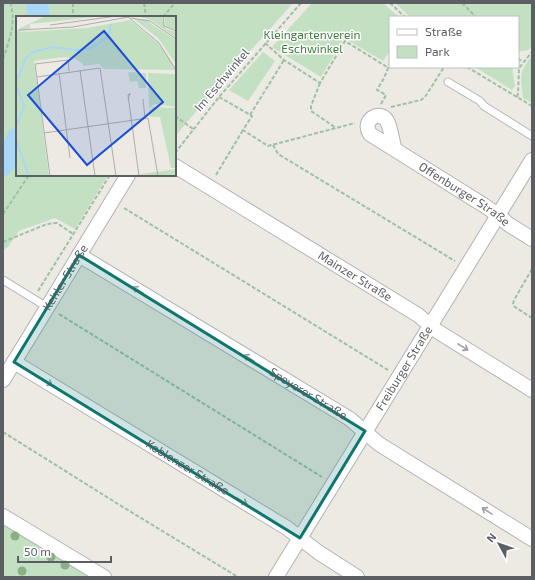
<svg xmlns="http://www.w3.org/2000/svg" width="535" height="580" font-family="'Exo 2',sans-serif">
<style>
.green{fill:#c3e1c2}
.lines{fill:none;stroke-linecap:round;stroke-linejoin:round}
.river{stroke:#aad7f5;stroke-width:22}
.service-casing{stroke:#b0b3b7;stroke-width:9}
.minor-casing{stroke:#b0b3b7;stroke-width:16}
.path{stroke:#9cc1a5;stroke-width:2;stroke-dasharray:4 2;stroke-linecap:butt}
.service{stroke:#fff;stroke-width:7}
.minor{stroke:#fff;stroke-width:14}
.tree{fill:#8caf88}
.oneway{stroke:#9d9ea1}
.marked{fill:#0f766e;fill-opacity:0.2;stroke:#0f766e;stroke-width:3;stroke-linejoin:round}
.labels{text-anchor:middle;stroke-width:3;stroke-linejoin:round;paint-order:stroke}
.park-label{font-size:12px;fill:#3e7e3e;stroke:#fff}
.street-label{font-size:12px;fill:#5b5e62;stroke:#fff}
.inset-river{fill:none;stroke:#aad7f5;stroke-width:2}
.inset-road{fill:none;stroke:#aeaeab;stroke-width:1}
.view{fill:#1d4ed8;fill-opacity:0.15;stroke:#1d4ed8;stroke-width:2}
.inset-edge{fill:none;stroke:#5b5e62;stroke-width:2}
</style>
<rect width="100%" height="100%" fill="#eceae3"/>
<path class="green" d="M 3,3 L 293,3 L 186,123 L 175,137 L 175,17 L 17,17 L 17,175 L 108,175 L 75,229 L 55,218 L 19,231 L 8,247 L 3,250 Z
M 312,3 L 383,3 L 399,17 L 390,17 L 390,51 L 383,61 L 344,38 L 321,77 L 272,47 Z
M 395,3 L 532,3 L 532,46 L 528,50 L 518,52 L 518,17 L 410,17 Z
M 263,52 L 275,61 L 248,101 L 229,90 Z
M 532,56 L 532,103 L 523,98 C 521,78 518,72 532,56 Z
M 475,67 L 512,67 L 515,86 L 512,90 Z
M 3,523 L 93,577 L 3,577 Z"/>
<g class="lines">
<path class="river" d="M 37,3 L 39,17
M 3,165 L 9,156 L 17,139"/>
<g class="service-casing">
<path id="service" d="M 448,82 L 480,101 L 484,106 L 532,136
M 3,280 L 47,307"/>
</g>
<g class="minor-casing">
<g id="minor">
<path id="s1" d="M 395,150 C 392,142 391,128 387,121 C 380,109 361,120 370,134 L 485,206 L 498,215 L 508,224 L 532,239"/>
<path id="s2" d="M 175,166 L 418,315 L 437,331 L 532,390"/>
<path id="s3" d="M 79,255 L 350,419 L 379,444 L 532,539"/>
<path id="s4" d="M 14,362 L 287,528 L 318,552 L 357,577"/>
<path id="s5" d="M 3,380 L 128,175"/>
<path d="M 3,516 L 104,577"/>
<path id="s6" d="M 276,577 L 532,160"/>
</g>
</g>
<path class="path" d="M 73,3 L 73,17
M 144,3 L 146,17
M 390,3 L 405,17
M 462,3 L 476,17
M 163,17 L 175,3
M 265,43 L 284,60 L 320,83 L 345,41 L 387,67
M 518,58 L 522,62
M 3,59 C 9,41 17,21 10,3
M 467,67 L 532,106
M 320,83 L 311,106 L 311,111 L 336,128
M 219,97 L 252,116 L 243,130 L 268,146 L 355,123
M 517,97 L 518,94 L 519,68 L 532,52
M 381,104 L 386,95 L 377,90 L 384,78 L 390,63
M 391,107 L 421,100 L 425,97 L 444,67
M 250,115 L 284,60
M 175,116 L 193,129
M 273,145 L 278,154 L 455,261
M 175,153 L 219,97 L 301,3
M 216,175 L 243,130
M 124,208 L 388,370
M 3,214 L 29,175
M 3,242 L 47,224 L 57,223 L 73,234
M 532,269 L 514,300 L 513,304 L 515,307 L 532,318
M 38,291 L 110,175
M 59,314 L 322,477
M 3,432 L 118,504 L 238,577"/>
<use href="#service" class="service"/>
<use href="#minor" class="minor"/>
</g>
<g class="tree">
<circle cx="15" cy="536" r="4.5"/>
<circle cx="51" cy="557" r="4.5"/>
<circle cx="65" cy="565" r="4.5"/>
<circle cx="22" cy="571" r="4.5"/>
</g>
<defs><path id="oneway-shaft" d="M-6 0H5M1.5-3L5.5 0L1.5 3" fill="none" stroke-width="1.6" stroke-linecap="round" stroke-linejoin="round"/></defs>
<g class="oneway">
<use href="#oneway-shaft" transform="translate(138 290) rotate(-149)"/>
<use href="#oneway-shaft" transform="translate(463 347) rotate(32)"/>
<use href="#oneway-shaft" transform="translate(249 358) rotate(-149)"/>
<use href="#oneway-shaft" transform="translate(47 382) rotate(31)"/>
<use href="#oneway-shaft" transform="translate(242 501) rotate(31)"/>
<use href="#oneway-shaft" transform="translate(487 511) rotate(-148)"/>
</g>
<path class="marked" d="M 79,255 L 365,431 L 300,538 L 14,362 Z"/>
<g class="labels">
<g class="park-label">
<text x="312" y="39">Kleingartenverein<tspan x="312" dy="14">Eschwinkel</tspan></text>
</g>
<g class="street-label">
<text transform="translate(222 80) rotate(-50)" y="4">Im Eschwinkel</text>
<text dy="4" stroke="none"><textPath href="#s1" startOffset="177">Offenburger Straße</textPath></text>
<text dy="4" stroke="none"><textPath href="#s2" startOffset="211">Mainzer Straße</textPath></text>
<text dy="4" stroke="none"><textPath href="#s5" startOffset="120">Kehler Straße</textPath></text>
<text dy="4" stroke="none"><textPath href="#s6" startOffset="245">Freiburger Straße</textPath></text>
<text dy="4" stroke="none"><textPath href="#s3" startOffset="268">Speyerer Straße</textPath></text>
<text dy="4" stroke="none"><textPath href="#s4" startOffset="203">Koblenzer Straße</textPath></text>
</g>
</g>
<g transform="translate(16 16)">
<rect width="160" height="160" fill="#eceae3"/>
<path d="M 30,0 L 86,0 L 14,8 L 14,12 L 3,16 L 71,12 L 114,4 L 142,27 L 154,43 L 160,55 L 160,58 L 158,54 L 87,53 L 83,48 L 67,50 L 66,47 L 60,43 L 48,41 L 18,45 L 33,160 L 0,160 L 0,57 L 3,56 L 0,55 L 0,19 L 2,13 ZM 145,0 L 150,13 L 160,16 L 160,22 L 135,4 L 124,1 ZM 148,0 L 160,0 L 160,14 L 150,11 ZM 118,3 L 128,3 L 160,24 L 160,48 L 142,22 ZM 112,56 L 130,57 L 130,72 L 123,72 L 121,65 L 114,66 ZM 132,57 L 159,58 L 160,91 L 138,88 L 133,93 ZM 137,91 L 160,92 L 160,152 L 155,152 L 144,101 L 134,101 L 133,95 ZM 160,153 L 160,159 L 157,160 L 113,160 Z" fill="#c3e1c2"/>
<path class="inset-river" d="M 0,66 L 10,42 L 17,36 L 36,31 L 61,34 L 75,32 L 93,20 L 95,8M 0,68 L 8,90 L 0,112M 0,124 L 13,160"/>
<path class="inset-road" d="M 111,0 L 143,27 L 160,54M 147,0 L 148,10 L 160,15M 115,2 L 134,5 L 160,23M 34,9 L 101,0M 3,14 L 57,11 L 118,0M 64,54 L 79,160M 43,57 L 54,142M 21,61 L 84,52 L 100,160M 127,83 L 129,102M 112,84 L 114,77 L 112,79 L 123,160M 28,117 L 132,102 L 142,160M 34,160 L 19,48 L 52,44 L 53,55"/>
<path class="view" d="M 88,15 L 147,86 L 71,149 L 12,79 Z"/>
<rect width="160" height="160" class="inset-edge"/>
</g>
<rect width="535" height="580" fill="none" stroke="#5b5e62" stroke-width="8"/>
<rect x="389" y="16" width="130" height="52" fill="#ffffff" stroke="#bdbfc0"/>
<rect x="397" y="29" width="20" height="6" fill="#ffffff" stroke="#bdbfc0"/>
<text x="425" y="36" font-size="12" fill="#5b5e62">Straße</text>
<rect x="397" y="46" width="20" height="12" fill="#c3e1c2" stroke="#bdbfc0"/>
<text x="425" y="56" font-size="12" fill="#5b5e62">Park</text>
<g transform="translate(499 544) rotate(310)" stroke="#ffffff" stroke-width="3" paint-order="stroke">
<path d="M0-3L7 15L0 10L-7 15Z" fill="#5b5e62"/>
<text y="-6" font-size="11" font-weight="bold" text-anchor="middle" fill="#5b5e62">N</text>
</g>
<path d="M18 556v6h93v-6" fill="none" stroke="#5b5e62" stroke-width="2"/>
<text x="24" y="556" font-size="12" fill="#5b5e62" stroke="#ffffff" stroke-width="3" paint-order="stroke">50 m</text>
</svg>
